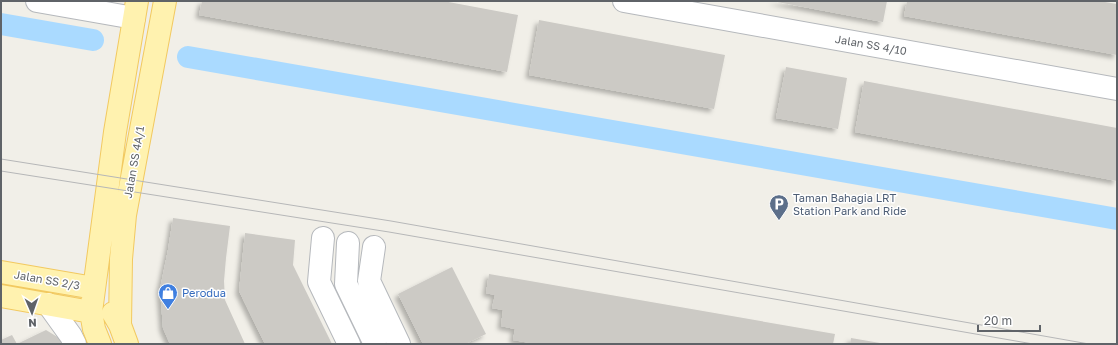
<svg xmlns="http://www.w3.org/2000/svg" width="1118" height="345" font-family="'Golos Text',sans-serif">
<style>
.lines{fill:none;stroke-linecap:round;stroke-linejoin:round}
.canal{stroke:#aadaff;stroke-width:22}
.building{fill:#cccac5;filter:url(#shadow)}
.minor-casing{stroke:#b5b8bc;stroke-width:24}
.major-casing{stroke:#f2c960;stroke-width:24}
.minor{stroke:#fff;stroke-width:22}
.major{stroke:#fff2af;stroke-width:22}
.tram{stroke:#b6b7b8;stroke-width:1}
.labels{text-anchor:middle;stroke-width:3;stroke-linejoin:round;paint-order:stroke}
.street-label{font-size:11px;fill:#5f6368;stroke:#fff}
.service-label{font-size:11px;fill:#4e5e75;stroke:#fff;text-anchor:start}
.shop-label{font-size:11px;fill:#366cbe;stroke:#fff;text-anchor:start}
</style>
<defs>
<filter id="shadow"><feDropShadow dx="-3.5" dy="3.5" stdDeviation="2" flood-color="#0004"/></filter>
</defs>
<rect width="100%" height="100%" fill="#f1efe8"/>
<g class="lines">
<path class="canal" d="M 1,24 L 93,40
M 188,57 L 1117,219"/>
</g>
<path class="building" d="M 202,1 L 443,1 L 518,15 L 507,72 L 199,15 Z
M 772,1 L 887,1 L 883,22 Z
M 907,1 L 1099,1 L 1117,4 L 1117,55 L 904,16 Z
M 539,20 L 725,55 L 714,109 L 529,75 Z
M 786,67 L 847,78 L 838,129 L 776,118 Z
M 864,81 L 1117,128 L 1117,181 L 855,132 Z
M 173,218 L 230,226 L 226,258 L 224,281 L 225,300 L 245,344 L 170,344 L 163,328 L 160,289 L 168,250 Z
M 245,233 L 295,240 L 293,265 L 332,344 L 265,344 L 239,291 Z
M 452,267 L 486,334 L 465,344 L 423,344 L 398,294 Z
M 489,274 L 835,334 L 833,344 L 536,344 L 513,340 L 515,329 L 501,326 L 503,310 L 492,308 L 495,295 L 486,293 Z
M 46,330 L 64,341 L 66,344 L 17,344 Z
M 12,335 L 17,344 L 1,344 L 1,340 Z
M 851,338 L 880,343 L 880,344 L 850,344 Z"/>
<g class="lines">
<g class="minor-casing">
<path id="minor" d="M 37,1 L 134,18
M 624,1 L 1117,89
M 323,238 L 319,282 L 349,344
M 348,243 L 346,284 L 375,344
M 374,247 L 369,281 L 399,344
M 48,304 L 71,336 L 75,344"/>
</g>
<g class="major-casing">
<path id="major" d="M 1,272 L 94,288
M 1,296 L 91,312
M 113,313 L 120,325 L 127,344
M 120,325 L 121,259 L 125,215 L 165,1
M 100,344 L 94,329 L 91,312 L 115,132 L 137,1"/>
</g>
<use href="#minor" class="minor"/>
<use href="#major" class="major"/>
<path class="tram" d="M 1,159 L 391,221 L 1089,344
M 1,171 L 389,232 L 1033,344"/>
</g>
<defs>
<g id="parking-pin" transform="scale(1)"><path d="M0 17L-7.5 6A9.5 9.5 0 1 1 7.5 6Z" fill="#5c6f8a" stroke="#fff"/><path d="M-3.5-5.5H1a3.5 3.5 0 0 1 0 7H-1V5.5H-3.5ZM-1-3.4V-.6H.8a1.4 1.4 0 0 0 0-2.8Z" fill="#fff"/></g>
<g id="shop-pin" transform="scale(1)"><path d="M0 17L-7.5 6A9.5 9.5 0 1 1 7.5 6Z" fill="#3f7fe0" stroke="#fff"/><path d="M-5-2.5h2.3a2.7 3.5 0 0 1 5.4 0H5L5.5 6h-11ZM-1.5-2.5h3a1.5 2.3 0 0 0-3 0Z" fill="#fff"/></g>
</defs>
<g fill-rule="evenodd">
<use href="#parking-pin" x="779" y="204"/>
<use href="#shop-pin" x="168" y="293"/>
</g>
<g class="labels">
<g class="street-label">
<text transform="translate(871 45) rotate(10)" y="4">Jalan SS 4/10</text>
<text transform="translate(134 162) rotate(-80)" y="4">Jalan SS 4A/1</text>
<text transform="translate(47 280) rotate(10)" y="4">Jalan SS 2/3</text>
</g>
<g class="service-label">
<text x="793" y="202">Taman Bahagia LRT<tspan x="793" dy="13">Station Park and Ride</tspan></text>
</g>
<g class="shop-label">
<text x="182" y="297">Perodua</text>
</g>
</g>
<rect width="1118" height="345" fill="none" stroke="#5f6368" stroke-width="4"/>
<g transform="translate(32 313) rotate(178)" stroke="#ffffff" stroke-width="3" paint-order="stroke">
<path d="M0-3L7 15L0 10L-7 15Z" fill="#5f6368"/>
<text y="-6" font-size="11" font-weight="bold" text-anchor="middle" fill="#5f6368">N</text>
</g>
<path d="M978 325v6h62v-6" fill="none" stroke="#5f6368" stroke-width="2"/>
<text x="984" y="325" font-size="12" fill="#5f6368" stroke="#ffffff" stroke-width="3" paint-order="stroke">20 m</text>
</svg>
